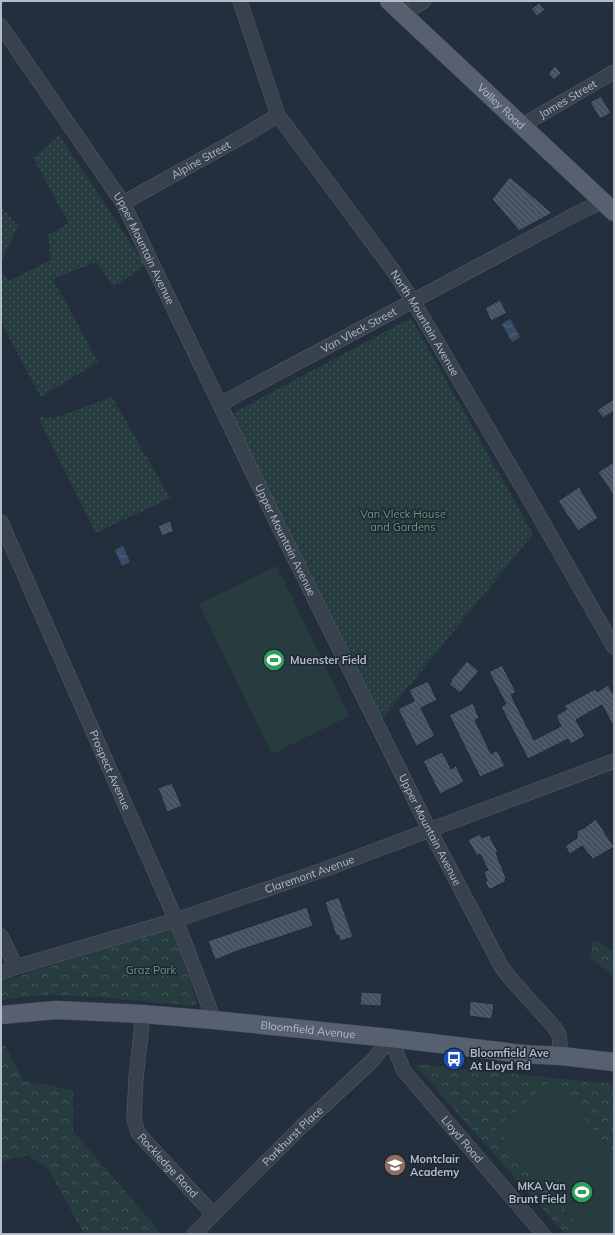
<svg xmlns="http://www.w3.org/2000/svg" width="615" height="1235" font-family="Mulish,sans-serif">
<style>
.grass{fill:url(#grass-dots)}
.forest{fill:url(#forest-crowns)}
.pitch{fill:#263c3f}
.water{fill:url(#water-waves)}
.building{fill:url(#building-back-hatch);stroke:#1f2835}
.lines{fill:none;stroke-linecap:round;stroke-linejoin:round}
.minor-casing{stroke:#565f6c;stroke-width:15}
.major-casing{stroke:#414a57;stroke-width:19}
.minor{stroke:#38414e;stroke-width:14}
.major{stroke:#56606e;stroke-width:18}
.labels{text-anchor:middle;stroke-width:3;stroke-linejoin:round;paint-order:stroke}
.street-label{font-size:11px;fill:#b4bcc9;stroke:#1d2633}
.park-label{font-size:11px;fill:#6b9a76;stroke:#1d2633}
.poi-label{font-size:11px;font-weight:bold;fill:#b4bcc9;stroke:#1d2633;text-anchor:start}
</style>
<defs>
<pattern id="grass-dots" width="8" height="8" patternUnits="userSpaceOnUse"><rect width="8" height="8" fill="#263c3f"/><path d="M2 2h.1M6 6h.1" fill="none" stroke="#435659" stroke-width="1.8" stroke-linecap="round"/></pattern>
<pattern id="forest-crowns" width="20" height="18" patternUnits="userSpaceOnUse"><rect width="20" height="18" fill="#263c3f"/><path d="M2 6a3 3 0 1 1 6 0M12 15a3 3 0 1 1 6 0" fill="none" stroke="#435659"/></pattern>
<pattern id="water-waves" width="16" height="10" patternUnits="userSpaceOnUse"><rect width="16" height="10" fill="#394c67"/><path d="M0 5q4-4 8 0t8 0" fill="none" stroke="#53647b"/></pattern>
<pattern id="building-back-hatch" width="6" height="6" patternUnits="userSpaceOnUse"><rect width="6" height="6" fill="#455162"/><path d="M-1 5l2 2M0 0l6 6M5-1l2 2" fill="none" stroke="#5d6877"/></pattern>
</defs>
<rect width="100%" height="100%" fill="#242f3e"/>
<path class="grass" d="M 59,135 L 145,265 L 114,287 L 96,262 L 53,279 L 98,362 L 41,397 L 1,322 L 1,272 L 9,281 L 51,260 L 48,235 L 69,223 L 33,158 Z
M 2,208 L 18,226 L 1,262 L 1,211 Z
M 411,318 L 533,534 L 382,719 L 231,414 Z
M 112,397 L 170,498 L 96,533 L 38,417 L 54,418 Z"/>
<path class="forest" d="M 171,929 L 197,1002 L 194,1006 L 98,997 L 55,995 L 32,996 L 1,1000 L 1,982 L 36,970 Z
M 593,940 L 614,951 L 614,976 L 590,958 Z
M 1,1045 L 5,1045 L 23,1081 L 73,1090 L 73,1131 L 162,1234 L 84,1234 L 48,1168 L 27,1155 L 1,1162 Z
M 414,1064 L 614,1084 L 614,1234 L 565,1234 Z"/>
<path class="pitch" d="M 277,566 L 349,716 L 272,754 L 199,604 Z
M 552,1080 L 614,1153 L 614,1232 L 612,1234 L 586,1234 L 496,1128 Z"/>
<path class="water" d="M 510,319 L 520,337 L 512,342 L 502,324 Z
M 123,546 L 130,562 L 122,566 L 115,550 Z"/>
<path class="building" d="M 539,3 L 545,10 L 537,16 L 531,9 Z
M 555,66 L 561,73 L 554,80 L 548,74 Z
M 601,96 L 611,113 L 600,119 L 590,102 Z
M 510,177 L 552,213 L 519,231 L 492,199 Z
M 500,300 L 507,313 L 491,321 L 485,308 Z
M 614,399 L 614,411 L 603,418 L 597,410 Z
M 614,462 L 614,496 L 598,472 Z
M 579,487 L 598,518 L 578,531 L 558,501 Z
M 170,521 L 174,531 L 162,536 L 158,526 Z
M 467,661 L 479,671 L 460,693 L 449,684 L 452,681 L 451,680 Z
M 502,665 L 516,692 L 511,695 L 534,740 L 561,726 L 556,716 L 567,709 L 564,706 L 595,689 L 597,692 L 608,685 L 614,695 L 614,727 L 602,705 L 576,720 L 585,736 L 571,744 L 568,739 L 528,759 L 501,707 L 506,704 L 489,672 Z
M 428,681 L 437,700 L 421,708 L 435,736 L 416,746 L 398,709 L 414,701 L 409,690 Z
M 473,703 L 479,718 L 475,720 L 491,754 L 497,750 L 505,766 L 480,777 L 449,715 Z
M 442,752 L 444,756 L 445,756 L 451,769 L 456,766 L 464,782 L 440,794 L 423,761 Z
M 172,783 L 182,806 L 167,812 L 158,788 Z
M 596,819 L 614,847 L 593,859 L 582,846 L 570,854 L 565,846 L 577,838 L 577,832 L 579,830 L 584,828 Z
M 480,834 L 482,838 L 489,835 L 498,852 L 496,853 L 506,878 L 505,879 L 506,881 L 491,889 L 489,889 L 485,882 L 487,881 L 484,872 L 488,870 L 480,854 L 477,856 L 468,840 Z
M 339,897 L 353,937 L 340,941 L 338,935 L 336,936 L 325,902 Z
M 307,907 L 313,926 L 240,950 L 215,960 L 208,941 Z
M 361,992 L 382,993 L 381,1006 L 360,1005 Z
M 470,1001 L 494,1004 L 492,1019 L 469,1016 Z"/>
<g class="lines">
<g class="minor-casing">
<g id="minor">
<path id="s1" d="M 240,1 L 278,115 L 392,269 L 413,301 L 538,514 L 614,647"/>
<path d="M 403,14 L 424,1"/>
<path id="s2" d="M 1,26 L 123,203 L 273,515 L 424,819 L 501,966 L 509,977 L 555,1028 L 559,1035 L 561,1056"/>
<path id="s3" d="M 521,126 L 614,72"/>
<path id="s4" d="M 123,203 L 247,134 L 278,115"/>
<path id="s5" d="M 220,404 L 574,215 L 603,201"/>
<path id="s6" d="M 1,522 L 176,920 L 214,1020"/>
<path d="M 1,936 L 16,967"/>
<path id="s7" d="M 1,973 L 16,967 L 176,920 L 323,870 L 614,761"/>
<path id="s8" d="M 143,1014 L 136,1078 L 134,1119 L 138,1133 L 213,1214"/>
<path id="s9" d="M 194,1234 L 301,1127 L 373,1060 L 390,1038 L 404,1071 L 543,1234"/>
</g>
</g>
<g class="major-casing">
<g id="major">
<path id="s10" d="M 389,1 L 614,212"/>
<path id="s11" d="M 1,1015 L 56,1010 L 143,1014 L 214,1020 L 390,1038 L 523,1054 L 561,1056 L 614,1062"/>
</g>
</g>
<use href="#minor" class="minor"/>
<use href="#major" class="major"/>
</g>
<defs>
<g id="stadium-disc" transform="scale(1.15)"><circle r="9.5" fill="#2e9e5b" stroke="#1d2633"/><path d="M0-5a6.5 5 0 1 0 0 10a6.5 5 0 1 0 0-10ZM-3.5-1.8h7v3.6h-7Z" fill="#fff"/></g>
<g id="bus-disc" transform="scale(1.15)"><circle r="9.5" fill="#1a4fb4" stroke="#1d2633"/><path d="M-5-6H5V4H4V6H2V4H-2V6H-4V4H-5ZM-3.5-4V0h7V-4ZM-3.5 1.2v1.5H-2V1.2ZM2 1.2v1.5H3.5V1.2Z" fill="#fff"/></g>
<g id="school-disc" transform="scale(1.15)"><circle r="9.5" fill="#8d6e63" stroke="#1d2633"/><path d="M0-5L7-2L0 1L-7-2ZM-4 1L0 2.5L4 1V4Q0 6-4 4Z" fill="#fff"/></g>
</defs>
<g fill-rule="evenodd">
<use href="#stadium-disc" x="274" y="660"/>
<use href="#bus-disc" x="454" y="1059"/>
<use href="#school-disc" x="395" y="1165"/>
<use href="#stadium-disc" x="582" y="1192"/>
</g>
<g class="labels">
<g class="street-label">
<text dy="4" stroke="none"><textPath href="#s3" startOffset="54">James Street</textPath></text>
<text dy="4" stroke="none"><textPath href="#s10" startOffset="154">Valley Road</textPath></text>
<text dy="4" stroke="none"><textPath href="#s4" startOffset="89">Alpine Street</textPath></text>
<text dy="4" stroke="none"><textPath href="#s2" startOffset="265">Upper Mountain Avenue</textPath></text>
<text dy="4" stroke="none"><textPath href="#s1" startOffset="375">North Mountain Avenue</textPath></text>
<text dy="4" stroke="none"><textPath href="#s5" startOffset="157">Van Vleck Street</textPath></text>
<text dy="4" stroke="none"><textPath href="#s2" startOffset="589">Upper Mountain Avenue</textPath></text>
<text dy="4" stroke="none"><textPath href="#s6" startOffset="271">Prospect Avenue</textPath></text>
<text dy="4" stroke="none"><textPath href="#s2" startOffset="913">Upper Mountain Avenue</textPath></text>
<text dy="4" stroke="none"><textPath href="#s7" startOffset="324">Claremont Avenue</textPath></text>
<text dy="4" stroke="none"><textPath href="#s11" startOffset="308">Bloomfield Avenue</textPath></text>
<text dy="4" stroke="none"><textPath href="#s9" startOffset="139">Parkhurst Place</textPath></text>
<text dy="4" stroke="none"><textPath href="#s9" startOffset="403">Lloyd Road</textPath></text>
<text dy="4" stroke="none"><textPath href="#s8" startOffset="164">Rockledge Road</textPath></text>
</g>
<g class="park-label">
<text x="403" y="518">Van Vleck House<tspan x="403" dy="13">and Gardens</tspan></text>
<text x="151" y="974">Graz Park</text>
</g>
<g class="poi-label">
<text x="290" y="664">Muenster Field</text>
<text x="470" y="1057">Bloomfield Ave<tspan x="470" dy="13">At Lloyd Rd</tspan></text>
<text x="410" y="1163">Montclair<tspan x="410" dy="13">Academy</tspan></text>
<text x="566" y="1190" text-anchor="end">MKA Van<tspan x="566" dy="13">Brunt Field</tspan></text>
</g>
</g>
<rect width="615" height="1235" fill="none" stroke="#b4bcc9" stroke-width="4"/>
</svg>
